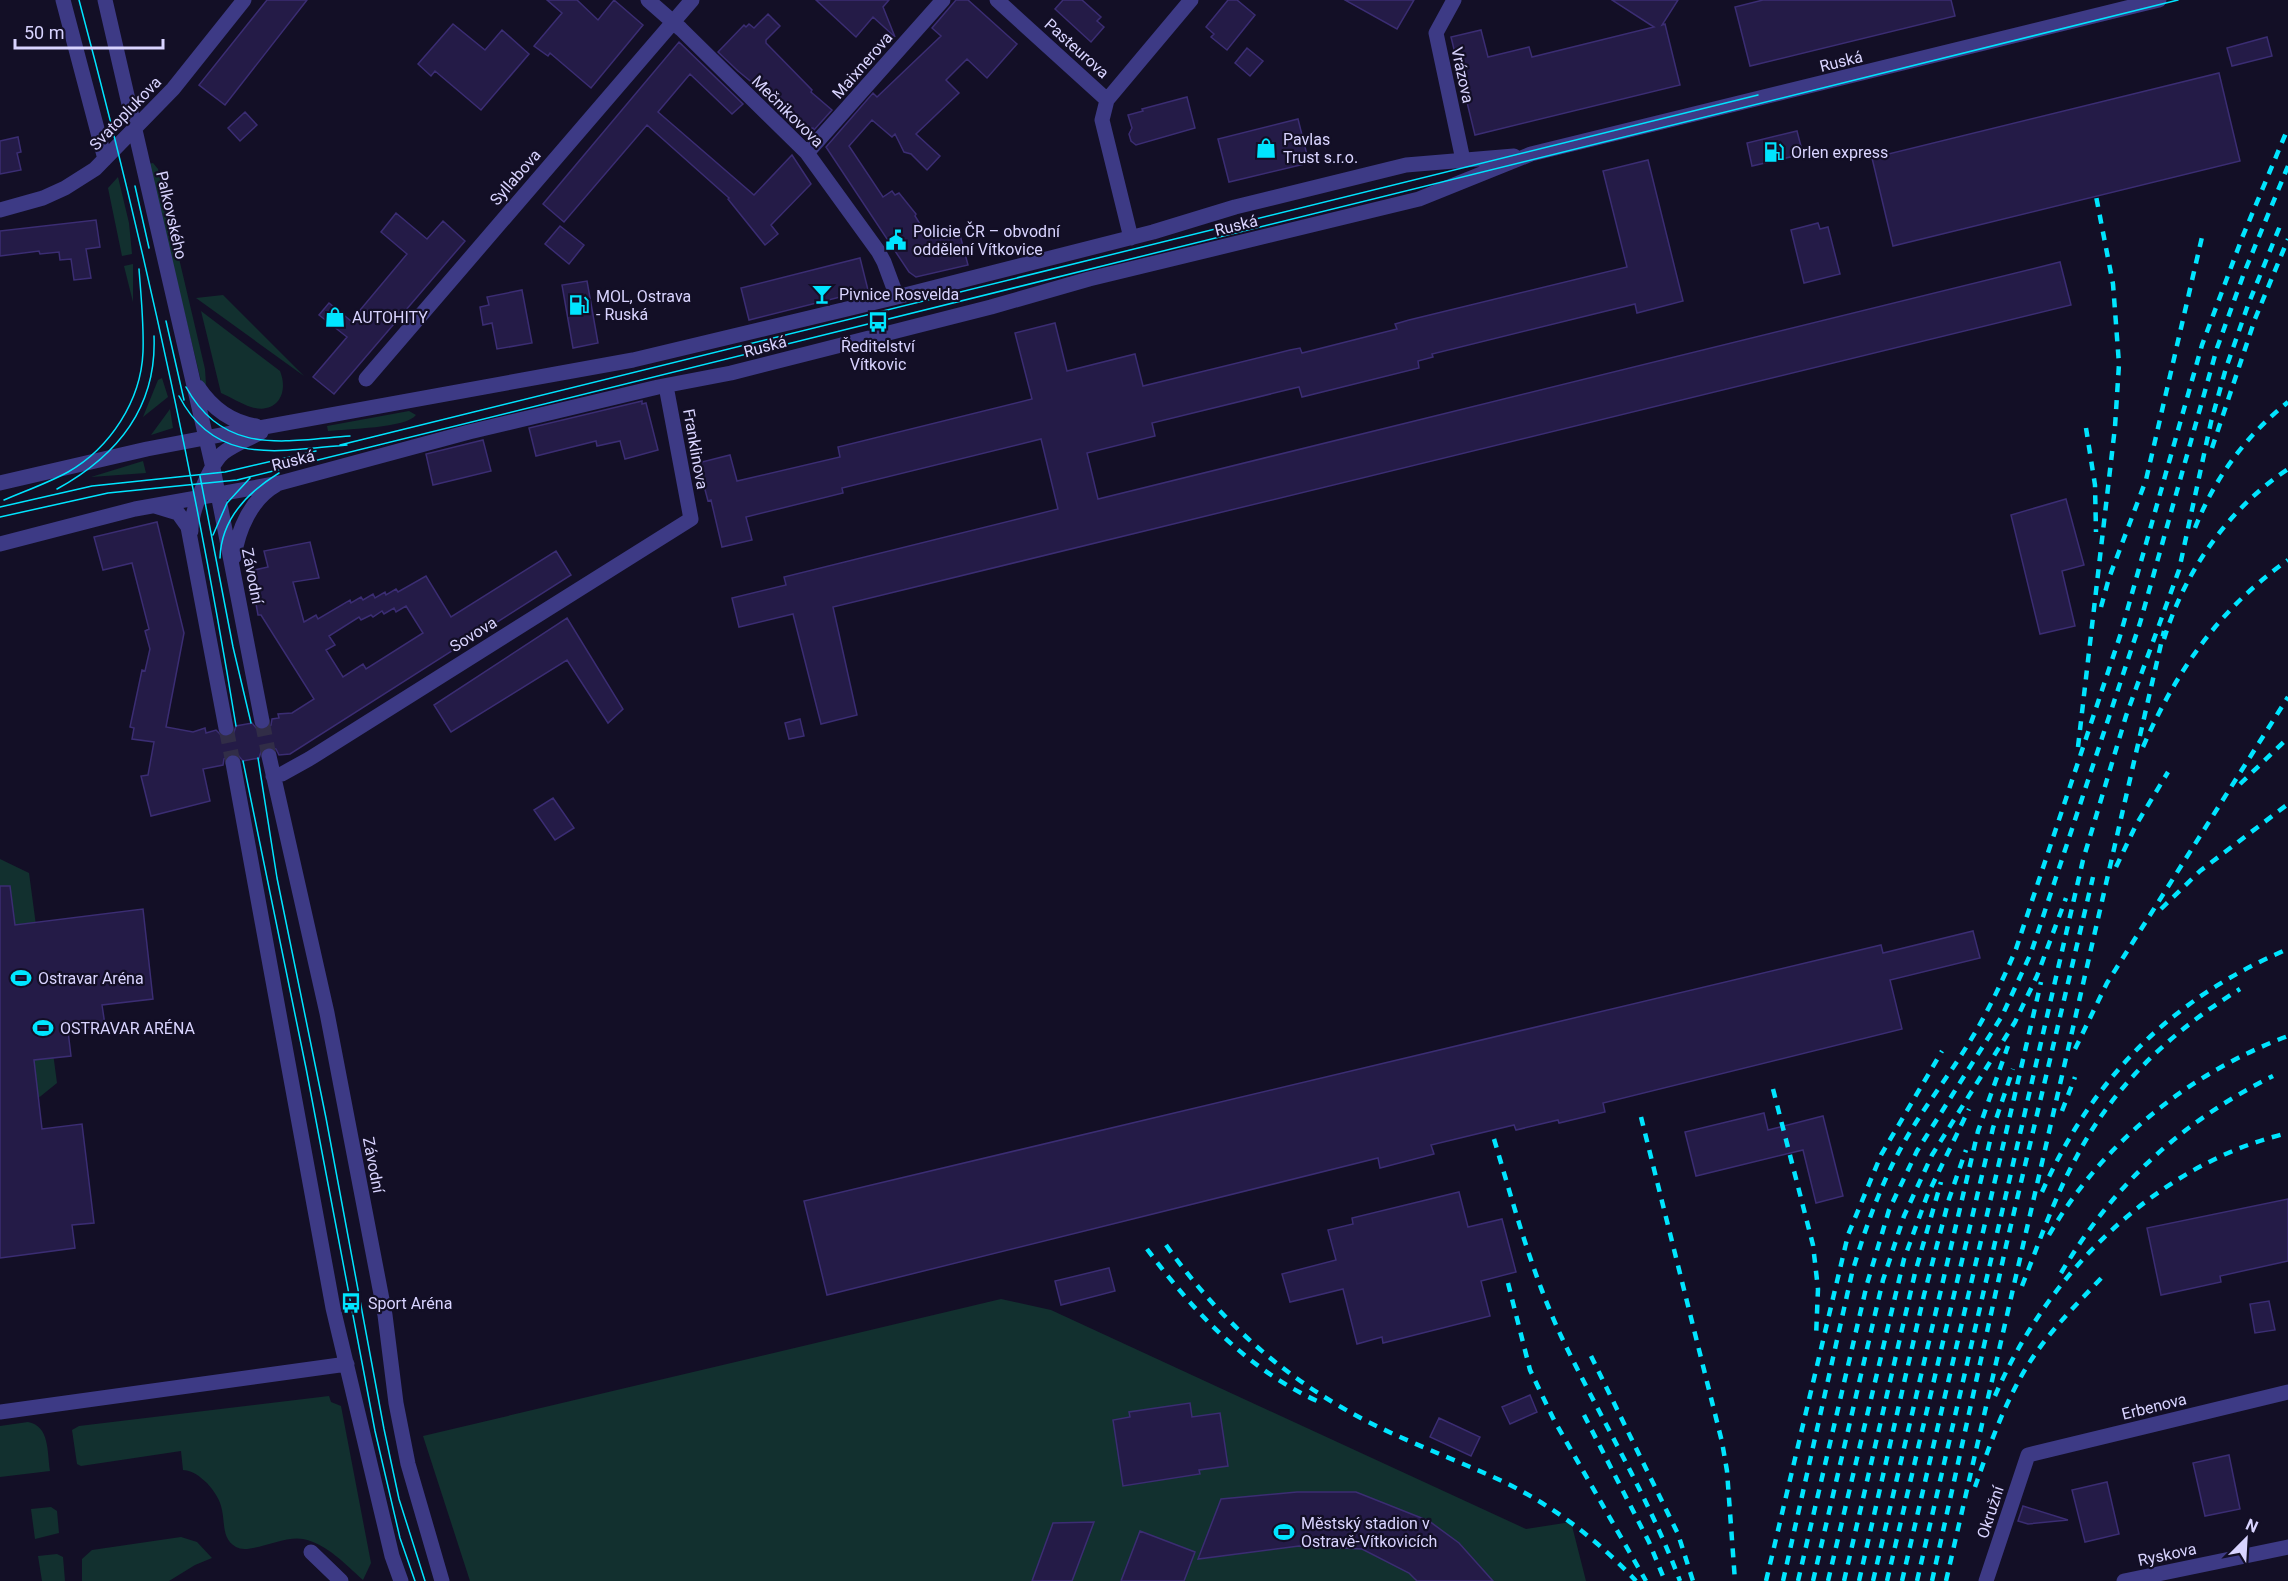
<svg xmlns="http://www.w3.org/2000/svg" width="2288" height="1581" font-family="Roboto,sans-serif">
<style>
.green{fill:#12302f}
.building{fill:#241b47;stroke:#3b2d73;stroke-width:1.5;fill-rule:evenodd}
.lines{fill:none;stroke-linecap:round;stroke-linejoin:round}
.minor-tunnel{stroke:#312d47;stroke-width:15;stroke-dasharray:15 8;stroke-linecap:butt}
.minor{stroke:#3d3a85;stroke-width:15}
.tram{stroke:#00e5ff;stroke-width:1.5}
.rail{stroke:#00e5ff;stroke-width:4.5;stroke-dasharray:9 8;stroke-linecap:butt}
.labels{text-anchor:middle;stroke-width:4.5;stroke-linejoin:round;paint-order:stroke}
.street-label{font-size:16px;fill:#d9d4ff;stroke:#130f26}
.poi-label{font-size:16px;fill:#d9d4ff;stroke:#130f26;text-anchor:start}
</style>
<rect width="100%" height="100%" fill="#130f26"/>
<path class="green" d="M 153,163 L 158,169 L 205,369 L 206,384 L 203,389 L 148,164 Z
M 118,177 L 129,223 L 132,254 L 122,256 L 108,188 Z
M 133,264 L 133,302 L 124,266 Z
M 223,295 L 304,376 L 196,298 Z
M 201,311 L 280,371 C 289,393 277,415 251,407 C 241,404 231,397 221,393 Z
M 162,378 L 168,397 L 143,417 L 158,380 Z
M 170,409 L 173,428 L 151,435 Z
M 409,411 L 416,415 C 407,428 346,429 328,431 L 327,426 Z
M 143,461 L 146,473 L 91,477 Z
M 0,859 L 29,873 L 57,1083 L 0,1129 Z
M 1001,1299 L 1051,1310 L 1526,1529 L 1571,1522 L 1586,1581 L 470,1581 L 423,1436 Z
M 329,1396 L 331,1402 L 341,1406 L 371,1563 L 363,1580 C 345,1564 327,1544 303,1539 C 283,1535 250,1555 236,1547 C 222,1539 225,1524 222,1510 C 220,1499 214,1491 207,1483 C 199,1476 194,1471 183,1470 L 181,1451 L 81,1466 L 77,1464 L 72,1430 L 79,1426 Z
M 28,1422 C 50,1426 47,1452 50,1471 L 0,1477 L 0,1426 Z
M 51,1507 L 57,1511 L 59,1533 L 35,1539 L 31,1509 Z
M 181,1537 L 197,1542 L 212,1558 L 195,1565 L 169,1581 L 82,1581 L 82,1559 L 92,1550 Z
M 57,1554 L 63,1557 L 65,1581 L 42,1581 L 38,1556 Z"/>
<path class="building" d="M 267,0 L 307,0 L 225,105 L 199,85 Z
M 547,0 L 577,0 L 598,20 L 614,0 L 643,25 L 591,88 L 550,53 L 548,56 L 534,46 L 562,13 Z
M 816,0 L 889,0 L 883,7 L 895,37 L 873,17 L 856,37 Z
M 956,0 L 968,0 L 1017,44 L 987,78 L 967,59 L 946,80 L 959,93 L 916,134 L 940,156 L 927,170 L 911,154 L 904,152 L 895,134 L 892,137 L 872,120 L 849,146 L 883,197 L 892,191 L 895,195 L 899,193 L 916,214 L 915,216 L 928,237 L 956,232 L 957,236 L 960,235 L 968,265 L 916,277 L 909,272 L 826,147 L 873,93 L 877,97 L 941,36 L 932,28 Z
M 1063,0 L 1082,0 L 1101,17 L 1097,21 L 1104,27 L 1091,42 L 1055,9 Z
M 1228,0 L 1237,0 L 1255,15 L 1227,50 L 1211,37 L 1214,34 L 1206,27 Z
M 1345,0 L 1414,0 L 1397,29 Z
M 1612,0 L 1678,0 L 1662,25 L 1665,24 L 1680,85 L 1475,135 L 1451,37 L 1481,30 L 1488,57 L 1529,47 L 1532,57 L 1654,27 Z
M 1763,0 L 1951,0 L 1955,16 L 1750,66 L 1735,7 Z
M 768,14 L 780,26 L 766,40 L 766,43 L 812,90 L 811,92 L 832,110 L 814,130 L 813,128 L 805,129 L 761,88 L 760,89 L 738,71 L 718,52 L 744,25 L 746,27 L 749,24 L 754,28 Z
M 453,24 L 485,50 L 502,30 L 529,54 L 481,110 L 435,71 L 431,76 L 418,64 Z
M 2267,37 L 2272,56 L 2232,66 L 2227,48 Z
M 679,42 L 743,104 L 732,114 L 690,74 L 658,112 L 754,195 L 792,155 L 811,184 L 771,225 L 778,234 L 765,245 L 728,199 L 729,198 L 647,125 L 564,222 L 543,204 Z
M 1247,48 L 1263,61 L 1250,76 L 1235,63 Z
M 2219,73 L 2240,161 L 1893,246 L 1872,158 Z
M 1187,97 L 1195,128 L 1136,145 L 1131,141 L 1129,134 L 1132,128 L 1128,115 L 1143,111 L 1142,109 Z
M 245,112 L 257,125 L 240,141 L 228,128 Z
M 1298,119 L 1309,163 L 1229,182 L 1218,139 Z
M 1797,131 L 1803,154 L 1752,166 L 1747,143 Z
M 18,137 L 21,152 L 17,153 L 21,170 L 0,174 L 0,141 Z
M 1648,160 L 1683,301 L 1637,313 L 1635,304 L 1432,354 L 1433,357 L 1418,361 L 1419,368 L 1302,397 L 1299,387 L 1152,423 L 1155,436 L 1087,453 L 1098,499 L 2060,262 L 2071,305 L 833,607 L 857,715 L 821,724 L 793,614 L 739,627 L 732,598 L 786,585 L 784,577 L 1058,509 L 1041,439 L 842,488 L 843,493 L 746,517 L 752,540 L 722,547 L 711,500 L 708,501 L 698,463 L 730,455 L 737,481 L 840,457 L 838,447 L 1032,399 L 1015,333 L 1055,323 L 1067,371 L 1135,354 L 1143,386 L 1290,350 L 1300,348 L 1302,353 L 1397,329 L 1395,324 L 1409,320 L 1627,267 L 1603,171 Z
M 396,213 L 427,239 L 443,221 L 465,241 L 334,394 L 313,377 L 347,337 L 319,315 L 329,303 L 351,321 L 407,254 L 381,232 Z
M 96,220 L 100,247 L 86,249 L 91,278 L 74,280 L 71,259 L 60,260 L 59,252 L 40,254 L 39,251 L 0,256 L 0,231 Z
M 1818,223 L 1820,229 L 1828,227 L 1840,274 L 1804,283 L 1791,230 Z
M 560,226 L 584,245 L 569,264 L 545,244 Z
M 860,258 L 868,290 L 749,320 L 741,288 Z
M 587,281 L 598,343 L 573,348 L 562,285 Z
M 522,290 L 532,343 L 497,349 L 492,323 L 483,325 L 480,307 L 489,305 L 487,297 Z
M 642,401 L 642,404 L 646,403 L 658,450 L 625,459 L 620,441 L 597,446 L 596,441 L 536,456 L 529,428 Z
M 483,440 L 491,471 L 433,485 L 426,454 Z
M 2066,499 L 2084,565 L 2062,571 L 2075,626 L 2040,634 L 2011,515 Z
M 157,522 L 184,633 L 166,727 L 193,732 L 205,728 L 206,733 L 216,730 L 223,737 L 233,735 L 236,726 L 252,723 L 258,730 L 264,730 L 271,725 L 272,719 L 279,718 L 278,714 L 292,713 L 314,699 L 261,615 L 258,615 L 250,571 L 268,567 L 264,551 L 310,542 L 319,578 L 293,582 L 304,622 L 316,615 L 318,619 L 350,600 L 351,603 L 361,597 L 363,600 L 373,594 L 375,598 L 385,592 L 386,595 L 396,589 L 398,592 L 426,576 L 451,617 L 556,551 L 571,575 L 290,754 L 279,755 L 276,749 L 267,746 L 262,749 L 259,758 L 243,761 L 237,754 L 231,754 L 224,759 L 223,765 L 203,769 L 210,801 L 151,816 L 141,776 L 148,775 L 154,742 L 132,739 L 134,728 L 130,727 L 142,670 L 145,671 L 150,649 L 145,631 L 149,629 L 132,563 L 103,570 L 94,537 ZM 406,606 L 423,633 L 366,669 L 363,664 L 343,677 L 326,650 L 335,645 L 329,636 L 359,617 L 361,620 L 371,615 L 373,617 L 382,611 L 384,614 L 394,608 L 396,612 Z
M 567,618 L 623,709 L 608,723 L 567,660 L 451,732 L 434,705 Z
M 800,719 L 804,736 L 789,739 L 785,723 Z
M 553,798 L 574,828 L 555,840 L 534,810 Z
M 0,886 L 10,886 L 15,925 L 143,909 L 153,999 L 102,1005 L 105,1025 L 68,1031 L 71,1056 L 34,1060 L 42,1129 L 82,1124 L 94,1223 L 72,1225 L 75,1248 L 0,1258 Z
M 1973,931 L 1980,958 L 1890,980 L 1902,1029 L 1603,1103 L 1605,1112 L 1559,1123 L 1558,1120 L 1516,1130 L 1514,1125 L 1431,1145 L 1434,1154 L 1380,1168 L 1378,1158 L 827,1295 L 804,1201 L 1881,945 L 1883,953 Z
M 1764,1113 L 1768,1130 L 1823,1116 L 1843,1196 L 1816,1203 L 1803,1150 L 1696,1176 L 1685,1132 Z
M 1459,1192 L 1468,1227 L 1502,1219 L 1516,1272 L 1481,1281 L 1490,1316 L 1383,1343 L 1382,1337 L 1357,1344 L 1343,1289 L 1290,1302 L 1282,1274 L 1336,1260 L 1328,1230 L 1353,1224 L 1352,1218 Z
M 2288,1199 L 2288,1261 L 2220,1276 L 2221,1282 L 2161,1295 L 2147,1228 Z
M 1109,1268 L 1115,1291 L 1061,1305 L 1055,1281 Z
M 2269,1301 L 2275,1330 L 2255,1333 L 2250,1304 Z
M 1530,1395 L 1537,1412 L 1510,1424 L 1502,1407 Z
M 1190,1403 L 1192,1417 L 1220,1413 L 1228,1466 L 1199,1470 L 1200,1474 L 1123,1486 L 1113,1420 L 1130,1417 L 1129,1412 Z
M 1439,1418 L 1480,1437 L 1471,1456 L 1430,1437 Z
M 2229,1455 L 2240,1509 L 2205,1516 L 2193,1463 Z
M 2107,1482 L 2119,1534 L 2085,1542 L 2072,1490 Z
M 1297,1492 L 1356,1492 L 1429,1521 L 1459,1543 L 1493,1581 L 1417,1581 L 1409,1573 L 1362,1549 L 1299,1546 L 1198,1559 L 1221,1499 Z
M 2023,1506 L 2068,1520 L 2028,1524 L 2018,1521 Z
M 1094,1522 L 1072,1581 L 1032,1581 L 1053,1523 Z
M 1140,1531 L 1195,1552 L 1184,1581 L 1121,1581 Z"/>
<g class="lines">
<path class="minor-tunnel" d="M 262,721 L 269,756
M 226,728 L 233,763"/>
<path class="minor" d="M 63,0 L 105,159
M 105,0 L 213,468 L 262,721
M 648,0 L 681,29 L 807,153 L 878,251 L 884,262 L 897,297
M 997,0 L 1107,100 L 1102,120 L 1131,238
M 1454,0 L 1436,33 L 1463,160
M 1107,100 L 1191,0
M 807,153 L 943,0
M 0,210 L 43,198 L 65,188 L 95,169 L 173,89 L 244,0
M 366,379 L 692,0
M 198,387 C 212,408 230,422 256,426
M 0,483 L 147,449 L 231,433 L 633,360 L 897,297 L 1153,232 L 1235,207 L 1406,165 L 1514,156
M 155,506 L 178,513 L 188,527 L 226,728
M 191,531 C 190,514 210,464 223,453 C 233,445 249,439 261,432
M 0,544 L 135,509 L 280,483 L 469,432 L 658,387 L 731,373 L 991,307 L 1089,279 L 1419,199 L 1531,154 L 2159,0
M 234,557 C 238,530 251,499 276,485
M 269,756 L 327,1013 L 385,1315 L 396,1403 L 408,1464 L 442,1581
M 233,763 L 333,1308 L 392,1556 L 401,1581
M 273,776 L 282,774 L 309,759 L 691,519 L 666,386
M 0,1412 L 347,1364
M 311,1552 L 341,1581
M 1986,1581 L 2028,1455 L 2288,1392
M 2124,1581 L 2288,1547"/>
<path class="tram" d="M 79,0 C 143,239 196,482 236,726
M 135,186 L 149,248
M 166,321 L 184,400
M 186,387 C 224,456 283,441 350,436
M 179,396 C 216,468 282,450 347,445
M 340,445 L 1758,95
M 200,476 L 233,647 L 251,723
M 57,489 C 117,456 157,408 154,336
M 4,500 C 25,491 48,483 68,472 C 110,448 141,401 143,352 C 144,324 141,296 139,269
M 0,507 L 92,486 L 225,472 L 316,451
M 0,517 L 108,493 L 237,480 L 2178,0
M 213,535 L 227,503 L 250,478
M 220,558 C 221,519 248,492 279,473
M 258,758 L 277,878 L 326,1118 L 384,1429 L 399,1499 L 425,1581
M 243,761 L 306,1068 L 375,1431 L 400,1538 L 415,1581"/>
<path class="rail" d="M 2086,428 L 2095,485 L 2096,532
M 2212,448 L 2255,319 L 2288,239
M 2195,528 C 2215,477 2246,436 2288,402
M 2101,607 L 2109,578 L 2146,480 L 2202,237
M 2164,639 C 2185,571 2228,509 2288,469
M 2078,747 L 2115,427 L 2119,364 L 2113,284 L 2096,196
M 2143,747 C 2176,671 2220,608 2288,560
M 2240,784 L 2288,738
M 2116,867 L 2136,825 L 2168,772
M 2161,909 L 2200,871 L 2288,804
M 2075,1049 L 2107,983 L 2288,697
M 1773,1089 L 1813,1245 L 1818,1289 L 1816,1337
M 2062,1111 L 2075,1077
M 1641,1117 L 1722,1442 L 1727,1471 L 1735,1581
M 1494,1139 C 1514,1206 1532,1274 1562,1338 C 1601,1419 1648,1496 1680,1581
M 2042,1192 C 2093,1077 2172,998 2288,949
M 2049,1235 C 2102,1143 2189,1073 2288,1036
M 1166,1245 C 1213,1311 1270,1366 1341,1407 C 1392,1437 1448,1456 1502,1481 C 1552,1505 1598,1540 1636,1581
M 1147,1249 C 1193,1311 1246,1368 1317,1401
M 2061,1273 C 2114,1184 2181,1122 2273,1076
M 1508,1283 L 1530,1370 L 1554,1420 L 1646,1581
M 2022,1286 C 2039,1243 2054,1198 2077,1156 C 2114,1085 2172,1031 2240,989
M 1591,1356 L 1678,1534 L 1693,1581
M 1995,1396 C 2047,1274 2156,1164 2288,1133
M 1584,1415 L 1649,1542 L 1665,1581
M 1975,1487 C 1991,1441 2009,1390 2038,1350 C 2058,1322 2082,1299 2105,1274
M 1766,1581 L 1848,1235 L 1881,1155 L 1942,1051
M 1783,1581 L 1852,1273 C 1865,1229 1880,1186 1902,1146 C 1921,1111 1946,1080 1967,1046 C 1986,1016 2002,982 2016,949 L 2120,636 L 2202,345 L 2242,238 L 2288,128
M 1798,1581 L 1867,1284 L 1889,1210 L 1917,1151 L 2002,1016 L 2031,953 L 2140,623 L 2217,348 L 2244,273 L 2288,166
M 1813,1581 L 1883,1280 L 1904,1216 L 1932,1155 L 2015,1022 L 2037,976 L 2066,898
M 1828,1581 L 1904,1259 L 1927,1196 L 1969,1109
M 1844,1581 L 1915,1273 L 1941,1182
M 1859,1581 L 1924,1295 L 1949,1199 L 1966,1150
M 1873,1581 L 1978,1131 L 2008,1046
M 1887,1581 L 1993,1128 L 2013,1069
M 1902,1581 L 2041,982
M 1917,1581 L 2083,860 L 2126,716 L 2179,570 L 2211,422 L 2226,368 L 2248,305 L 2280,226
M 1932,1581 L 2006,1246 L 2093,877
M 1946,1581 L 2164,631"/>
</g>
<defs>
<g id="shop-bare" transform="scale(1.62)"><path d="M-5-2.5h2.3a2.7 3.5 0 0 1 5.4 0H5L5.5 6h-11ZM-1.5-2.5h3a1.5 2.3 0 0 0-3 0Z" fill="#00e5ff" stroke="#130f26" stroke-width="2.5" paint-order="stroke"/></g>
<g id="fuel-bare" transform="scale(1.62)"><path d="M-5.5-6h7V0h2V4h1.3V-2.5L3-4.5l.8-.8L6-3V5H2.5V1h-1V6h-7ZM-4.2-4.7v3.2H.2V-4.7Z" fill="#00e5ff" stroke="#130f26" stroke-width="2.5" paint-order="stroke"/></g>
<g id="civic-bare" transform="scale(1.62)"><path d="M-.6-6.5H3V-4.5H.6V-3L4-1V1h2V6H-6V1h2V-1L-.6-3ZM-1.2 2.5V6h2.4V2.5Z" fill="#00e5ff" stroke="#130f26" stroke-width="2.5" paint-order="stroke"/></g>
<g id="bar-bare" transform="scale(1.62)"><path d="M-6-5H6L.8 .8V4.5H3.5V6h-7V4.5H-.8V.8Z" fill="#00e5ff" stroke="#130f26" stroke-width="2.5" paint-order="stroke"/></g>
<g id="bus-bare" transform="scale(1.62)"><path d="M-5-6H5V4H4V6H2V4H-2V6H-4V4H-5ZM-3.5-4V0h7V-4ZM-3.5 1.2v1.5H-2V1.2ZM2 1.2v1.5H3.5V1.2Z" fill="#00e5ff" stroke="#130f26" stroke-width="2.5" paint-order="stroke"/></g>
<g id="stadium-bare" transform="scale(1.62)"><path d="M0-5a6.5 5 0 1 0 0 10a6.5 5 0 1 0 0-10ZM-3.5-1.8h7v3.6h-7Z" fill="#00e5ff" stroke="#130f26" stroke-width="2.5" paint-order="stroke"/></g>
</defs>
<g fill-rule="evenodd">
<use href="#shop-bare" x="1266" y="148"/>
<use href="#fuel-bare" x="1774" y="152"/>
<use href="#civic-bare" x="896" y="240"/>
<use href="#bar-bare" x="822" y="294"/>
<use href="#fuel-bare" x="579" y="305"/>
<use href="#shop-bare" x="335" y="317"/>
<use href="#bus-bare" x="878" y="322"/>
<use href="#stadium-bare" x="21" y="978"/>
<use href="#stadium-bare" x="43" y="1028"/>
<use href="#bus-bare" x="351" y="1303"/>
<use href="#stadium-bare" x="1284" y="1532"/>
</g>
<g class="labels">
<g class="street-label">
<text transform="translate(1077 48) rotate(42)" y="6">Pasteurova</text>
<text transform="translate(1841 61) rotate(-14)" y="6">Ruská</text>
<text transform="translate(862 65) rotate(-49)" y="6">Maixnerova</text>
<text transform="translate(1463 75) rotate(78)" y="6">Vrázova</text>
<text transform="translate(788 111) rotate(45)" y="6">Mečnikovova</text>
<text transform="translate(125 113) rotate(-46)" y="6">Svatoplukova</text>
<text transform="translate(515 177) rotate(-49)" y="6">Syllabova</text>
<text transform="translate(172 215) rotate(77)" y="6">Palkovského</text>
<text transform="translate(1236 225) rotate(-14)" y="6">Ruská</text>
<text transform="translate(765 346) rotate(-15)" y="6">Ruská</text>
<text transform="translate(696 449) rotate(80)" y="6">Franklinova</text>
<text transform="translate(293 460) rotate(-14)" y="6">Ruská</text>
<text transform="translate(253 576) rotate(79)" y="6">Závodní</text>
<text transform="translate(473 634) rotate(-32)" y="6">Sovova</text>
<text transform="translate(374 1165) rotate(79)" y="6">Závodní</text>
<text transform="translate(2154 1406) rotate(-14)" y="6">Erbenova</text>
<text transform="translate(1990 1512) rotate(-72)" y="6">Okružní</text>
<text transform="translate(2167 1554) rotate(-12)" y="6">Ryskova</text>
</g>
<g class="poi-label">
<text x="1283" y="145">Pavlas<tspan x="1283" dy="18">Trust s.r.o.</tspan></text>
<text x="1791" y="158">Orlen express</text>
<text x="913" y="237">Policie ČR – obvodní<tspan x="913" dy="18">oddělení Vítkovice</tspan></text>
<text x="839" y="300">Pivnice Rosvelda</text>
<text x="596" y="302">MOL, Ostrava<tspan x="596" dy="18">- Ruská</tspan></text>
<text x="352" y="323">AUTOHITY</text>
<text x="878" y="352" text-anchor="middle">Ředitelství<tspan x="878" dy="18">Vítkovic</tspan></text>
<text x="38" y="984">Ostravar Aréna</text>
<text x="60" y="1034">OSTRAVAR ARÉNA</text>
<text x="368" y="1309">Sport Aréna</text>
<text x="1301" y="1529">Městský stadion v<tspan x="1301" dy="18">Ostravě-Vítkovicích</tspan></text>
</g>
</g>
<g transform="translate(2246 1539) rotate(24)" stroke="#130f26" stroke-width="4.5" paint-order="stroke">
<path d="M0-4.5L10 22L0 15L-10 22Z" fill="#d9d4ff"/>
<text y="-9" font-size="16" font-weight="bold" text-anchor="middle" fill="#d9d4ff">N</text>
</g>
<path d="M15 39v9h148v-9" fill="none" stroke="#d9d4ff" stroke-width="3"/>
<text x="24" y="39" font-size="18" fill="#d9d4ff" stroke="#130f26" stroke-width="4.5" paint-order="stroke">50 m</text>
</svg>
